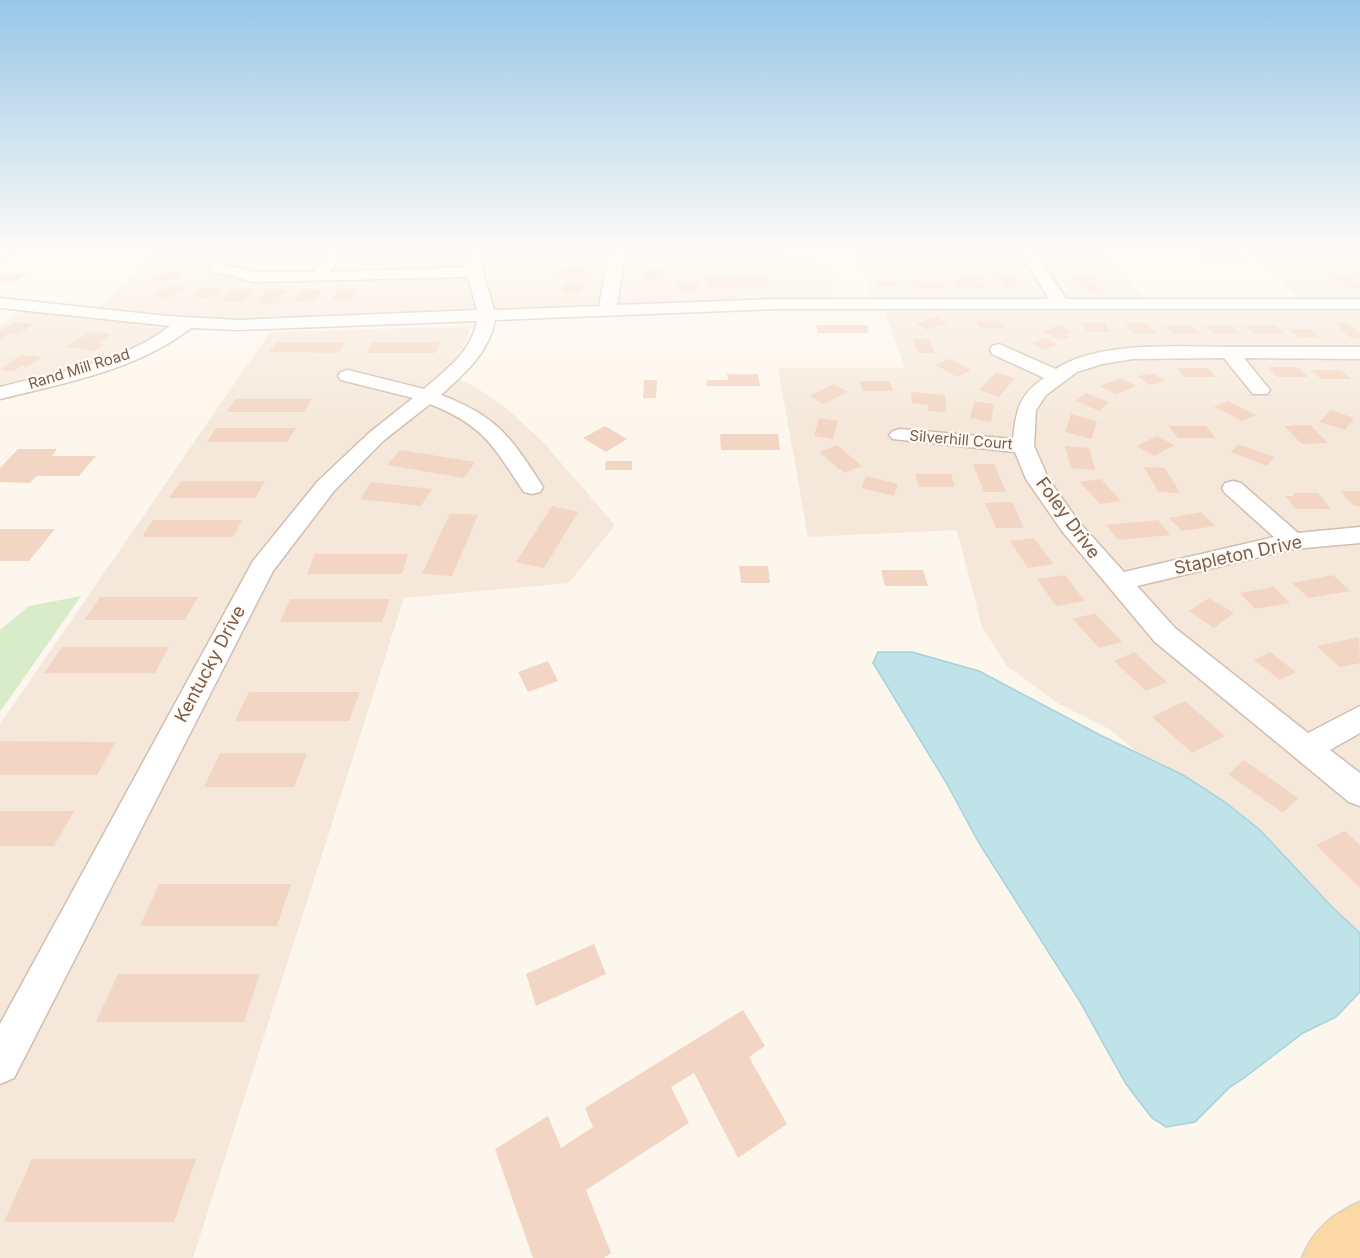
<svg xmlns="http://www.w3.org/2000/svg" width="1360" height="1258" font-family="Inter,sans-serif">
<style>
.residential{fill:#f5e8da}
.green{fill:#d8ecc9}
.water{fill:#bfe3e8;stroke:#a5d3da;stroke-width:1.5}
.building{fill:#f3d5c3}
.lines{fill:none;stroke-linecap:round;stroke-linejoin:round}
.minor-casing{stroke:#d1beb0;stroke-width:3}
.major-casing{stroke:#dad1cd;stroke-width:3}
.minor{fill:#fff;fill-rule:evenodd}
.major{fill:#fbd9a5;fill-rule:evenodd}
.labels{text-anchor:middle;stroke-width:4.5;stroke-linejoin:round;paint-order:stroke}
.far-street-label{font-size:15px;fill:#7a5c4d;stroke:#fffaf3}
.street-label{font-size:18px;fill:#7a5c4d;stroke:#fffaf3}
</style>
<rect width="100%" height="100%" fill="#fdf6ec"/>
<path class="residential" d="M 158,250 L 782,250 L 787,265 L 833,267 L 832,298 L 649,303 L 290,319 L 187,318 L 95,310 Z
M 866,250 L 1103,250 L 1144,300 L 874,301 L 856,254 Z
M 1246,250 L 1360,250 L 1360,301 L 1302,301 Z
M 883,308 L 1360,309 L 1360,935 L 1109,729 L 1059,704 L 1007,666 L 982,627 L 957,530 L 808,537 L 778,368 L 905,368 Z
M 25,309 L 165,325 L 166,329 L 163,335 L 155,341 L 103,361 L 0,390 L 0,325 Z
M 471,326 L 468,337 L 459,354 L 443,373 L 474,386 L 505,407 L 543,442 L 615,525 L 569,583 L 404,598 L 193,1258 L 0,1258 L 0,724 L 270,332 Z"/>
<path class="green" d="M 81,596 L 0,712 L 0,630 L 29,606 Z"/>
<path class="water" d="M 878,652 L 912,652 L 979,671 L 1100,735 L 1183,775 L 1225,802 L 1260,830 L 1332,907 L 1360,933 L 1360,992 L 1336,1017 L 1303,1033 L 1244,1078 L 1230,1087 L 1195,1122 L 1166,1127 L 1152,1118 L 1126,1084 L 1079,1000 L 979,843 L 947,784 L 873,663 Z"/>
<path class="building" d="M 689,250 L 708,250 L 709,255 L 690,256 Z
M 568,253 L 588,253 L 589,261 L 566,261 Z
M 426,254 L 447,254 L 444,262 L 422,262 Z
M 929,254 L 932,260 L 908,260 L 905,255 Z
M 1196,254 L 1241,254 L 1249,262 L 1204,262 Z
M 181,255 L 202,258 L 188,266 L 168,262 Z
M 504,255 L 527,255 L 524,263 L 502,263 Z
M 359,256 L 380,256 L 376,263 L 354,263 Z
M 1058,256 L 1073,256 L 1082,267 L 1066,267 Z
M 1297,256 L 1323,256 L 1336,266 L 1312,266 Z
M 282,257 L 305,257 L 299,265 L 275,265 Z
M 781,262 L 814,262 L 816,270 L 783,270 Z
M 561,267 L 588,267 L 586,274 L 583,274 L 582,278 L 558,277 Z
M 647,268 L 666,270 L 660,281 L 641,279 Z
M 182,271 L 179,279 L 152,282 L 155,274 Z
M 0,273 L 26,273 L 16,281 L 0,281 Z
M 1332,274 L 1348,274 L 1360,284 L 1360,288 L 1349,288 Z
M 744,275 L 765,275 L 767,286 L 746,287 Z
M 1075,275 L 1089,275 L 1101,291 L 1086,291 Z
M 959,276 L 979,276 L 986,288 L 957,288 L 953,280 L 961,280 Z
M 997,276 L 1012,276 L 1019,287 L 1004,287 Z
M 743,278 L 744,287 L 707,287 L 706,279 Z
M 875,281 L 896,281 L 899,287 L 878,287 Z
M 911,281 L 941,281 L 945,289 L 915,289 Z
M 678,283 L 699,283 L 698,292 L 677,290 Z
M 177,284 L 187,290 L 164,299 L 154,293 Z
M 564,284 L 583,284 L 581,293 L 562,293 Z
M 203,287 L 222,288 L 212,298 L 192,297 Z
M 234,289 L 253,290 L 242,302 L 223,301 Z
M 345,289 L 358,289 L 350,301 L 330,301 L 337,291 Z
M 266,290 L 287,290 L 277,303 L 257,303 Z
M 301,290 L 322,290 L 315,301 L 293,301 Z
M 938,317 L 948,323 L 926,330 L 916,323 Z
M 999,320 L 1005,328 L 980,329 L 975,321 Z
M 13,322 L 34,324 L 18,335 L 9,334 L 0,340 L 0,331 Z
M 1333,322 L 1348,322 L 1360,333 L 1360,338 L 1350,338 Z
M 1081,323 L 1104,323 L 1111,332 L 1088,332 Z
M 1125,323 L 1147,323 L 1156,334 L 1133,334 Z
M 816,325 L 867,325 L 869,333 L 818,333 Z
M 1060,325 L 1071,332 L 1065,334 L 1070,337 L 1060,340 L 1043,331 Z
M 1205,325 L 1232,325 L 1240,334 L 1213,334 Z
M 1165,326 L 1192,326 L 1200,334 L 1172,334 Z
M 1245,326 L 1276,326 L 1284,334 L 1253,334 Z
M 1289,329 L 1311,329 L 1320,337 L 1298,337 Z
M 91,331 L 112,334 L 98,343 L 104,344 L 94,351 L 66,347 Z
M 1046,338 L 1058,345 L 1043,350 L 1031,343 Z
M 912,339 L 929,339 L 935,353 L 918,353 Z
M 277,342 L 345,342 L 339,353 L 269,352 Z
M 371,342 L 440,342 L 436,353 L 366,353 Z
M 20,355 L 42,357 L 27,367 L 21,366 L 14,371 L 0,370 Z
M 949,359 L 971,370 L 957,377 L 936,365 Z
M 1268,367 L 1298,367 L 1308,377 L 1277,377 Z
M 1177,368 L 1208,368 L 1215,377 L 1184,377 Z
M 1311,370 L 1341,370 L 1351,379 L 1321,379 Z
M 996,372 L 1015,378 L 999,397 L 979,390 Z
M 1153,373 L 1165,381 L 1149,385 L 1138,376 Z
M 727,374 L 758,374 L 760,386 L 707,386 L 707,380 L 728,380 Z
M 1120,378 L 1136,386 L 1116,395 L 1100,386 Z
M 644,380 L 657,380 L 656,398 L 643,398 Z
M 860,381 L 890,381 L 893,391 L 862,391 Z
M 834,384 L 848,392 L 823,404 L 810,396 Z
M 911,392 L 945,395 L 946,412 L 928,411 L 928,405 L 912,403 Z
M 1086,393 L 1109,402 L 1099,411 L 1076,401 Z
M 236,399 L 312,399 L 304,412 L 227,412 Z
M 974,401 L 994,404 L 991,422 L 970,418 Z
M 1228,401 L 1256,415 L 1242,421 L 1214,407 Z
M 1330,410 L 1354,418 L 1345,430 L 1320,422 Z
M 1071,414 L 1097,421 L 1091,439 L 1065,432 Z
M 819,418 L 838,421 L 833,439 L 814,436 Z
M 1310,425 L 1328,443 L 1302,444 L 1284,426 Z
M 605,426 L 627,439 L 606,452 L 583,438 Z
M 1169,426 L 1206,426 L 1215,438 L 1178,438 Z
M 216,428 L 296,428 L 287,442 L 207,442 Z
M 720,434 L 778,434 L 780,450 L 721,450 Z
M 1157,436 L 1174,445 L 1154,456 L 1137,446 Z
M 1238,444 L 1274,457 L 1267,466 L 1231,452 Z
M 837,445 L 862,466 L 844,473 L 819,452 Z
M 1065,446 L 1089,448 L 1095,470 L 1071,468 Z
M 18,449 L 57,449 L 52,456 L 96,456 L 79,476 L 37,476 L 30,483 L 0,482 L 0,468 Z
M 400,450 L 475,462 L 464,478 L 387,465 Z
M 606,461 L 632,461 L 632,470 L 605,470 Z
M 973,464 L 994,464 L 1006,492 L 984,492 Z
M 1144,467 L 1165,468 L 1180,493 L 1158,492 Z
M 915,474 L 951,474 L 955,487 L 919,487 Z
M 866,476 L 898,484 L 894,496 L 861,488 Z
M 1101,479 L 1121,501 L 1100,504 L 1080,482 Z
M 181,481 L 265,481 L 255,498 L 169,498 Z
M 371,482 L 432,489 L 421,506 L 360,499 Z
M 1340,491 L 1360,491 L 1360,506 L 1354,506 Z
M 1293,493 L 1318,493 L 1331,509 L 1296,509 L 1285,496 L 1294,496 Z
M 1012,502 L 1024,528 L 996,528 L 985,503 Z
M 552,506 L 578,512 L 544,568 L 516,562 Z
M 1201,512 L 1215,526 L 1182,531 L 1169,518 Z
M 450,513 L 478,515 L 452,576 L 422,574 Z
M 153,520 L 242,520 L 233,537 L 142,537 Z
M 1158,520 L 1170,535 L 1118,540 L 1106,525 Z
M 0,529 L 55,529 L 29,561 L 0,561 Z
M 1034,538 L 1053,564 L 1028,568 L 1010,541 Z
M 315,554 L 408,554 L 402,574 L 307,574 Z
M 739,566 L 768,566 L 770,583 L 741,583 Z
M 881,570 L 923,570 L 928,586 L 885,586 Z
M 1065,575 L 1085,601 L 1056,606 L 1037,579 Z
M 1333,575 L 1350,591 L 1309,598 L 1292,583 Z
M 1274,587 L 1290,603 L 1255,609 L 1240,593 Z
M 100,597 L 198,597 L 185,620 L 84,620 Z
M 1209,598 L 1234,613 L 1214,628 L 1189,611 Z
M 290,599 L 390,599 L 382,622 L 280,622 Z
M 1095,613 L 1122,642 L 1099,648 L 1073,619 Z
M 1359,637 L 1360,663 L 1339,667 L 1317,646 Z
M 62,647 L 169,647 L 155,673 L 44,673 Z
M 1134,652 L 1167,682 L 1146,691 L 1114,661 Z
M 1270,652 L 1296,672 L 1280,680 L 1254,660 Z
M 548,661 L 558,681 L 528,692 L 518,672 Z
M 249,692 L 360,692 L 349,721 L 235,721 Z
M 1185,701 L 1225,736 L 1192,753 L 1152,717 Z
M 0,741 L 116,742 L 97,775 L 0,775 Z
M 220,753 L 307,753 L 294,787 L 204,787 Z
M 1244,760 L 1298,798 L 1283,813 L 1228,774 Z
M 0,811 L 74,811 L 54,846 L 0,846 Z
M 1345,831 L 1360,845 L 1360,888 L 1316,845 Z
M 159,884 L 291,884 L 277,926 L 140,926 Z
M 594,944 L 606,974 L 536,1006 L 526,974 Z
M 118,974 L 260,974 L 244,1022 L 96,1022 Z
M 743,1010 L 765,1046 L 749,1057 L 787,1124 L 738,1158 L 694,1073 L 671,1087 L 689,1123 L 586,1190 L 611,1253 L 604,1258 L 533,1258 L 495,1149 L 548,1116 L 561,1148 L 593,1127 L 585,1108 Z
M 32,1159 L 196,1159 L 174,1222 L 4,1222 Z"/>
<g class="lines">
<g class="minor-casing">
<path id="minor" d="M 0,250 L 15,250 L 6,259 L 0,261 Z
M 330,250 L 345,250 L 330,272 L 467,267 L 467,250 L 483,250 L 483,272 L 494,310 L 599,306 L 610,250 L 626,250 L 617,305 L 776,299 L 1049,299 L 1019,250 L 1034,250 L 1066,299 L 1360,299 L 1360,309 L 776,309 L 495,320 C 489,353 465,373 441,395 C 497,416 512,438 543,487 L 540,492 L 532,494 L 524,492 C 492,445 486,427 430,404 L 383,441 L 334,491 L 273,571 L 14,1078 L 0,1084 L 0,1024 L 253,561 L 318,481 L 369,433 L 413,398 L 341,380 L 338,376 L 341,372 L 348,370 L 424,389 C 447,369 471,352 477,321 L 239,330 L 191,328 C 137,370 65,383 0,399 L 0,387 C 56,372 123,363 170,326 L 0,308 L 0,298 L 167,316 L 239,320 L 477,310 L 468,277 L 254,282 L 211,271 L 209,268 L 217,263 L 254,272 L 313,272 Z
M 999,344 L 1056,369 C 1098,340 1186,347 1236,347 C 1277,347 1319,347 1360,347 L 1360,359 L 1244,358 L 1270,390 L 1267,394 L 1253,394 L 1224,358 L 1133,359 L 1102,364 L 1077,372 L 1046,395 L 1036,410 L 1034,446 L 1048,478 L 1078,521 L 1124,572 L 1274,537 L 1225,493 L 1222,488 L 1225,483 L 1233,481 L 1241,483 L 1298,533 L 1360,527 L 1360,543 L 1293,549 L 1137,586 L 1175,628 L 1308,733 L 1360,706 L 1360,733 L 1330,750 L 1360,773 L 1360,806 L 1349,802 L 1155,642 L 1062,531 L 1026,479 L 1015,452 L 893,439 L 889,435 L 893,431 L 900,429 L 1013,439 C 1016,410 1019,395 1044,378 L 992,354 L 990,350 L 992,346 Z"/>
</g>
<g class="major-casing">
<path id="major" d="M 1360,1202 L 1360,1258 L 1302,1258 C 1313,1230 1332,1214 1360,1202 Z"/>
</g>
<use href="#minor" class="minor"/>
<use href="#major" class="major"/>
</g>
<linearGradient id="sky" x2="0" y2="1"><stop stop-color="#97c7e8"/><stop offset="0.59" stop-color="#fefbf6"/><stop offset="1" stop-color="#fefbf6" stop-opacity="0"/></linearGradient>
<rect width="1360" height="426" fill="url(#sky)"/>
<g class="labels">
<g class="far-street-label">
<text transform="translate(79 369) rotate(-17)" y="5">Rand Mill Road</text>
<text transform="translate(961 440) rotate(5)" y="5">Silverhill Court</text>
</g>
<g class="street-label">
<text transform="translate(1068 518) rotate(54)" y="6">Foley Drive</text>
<text transform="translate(1238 555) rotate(-12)" y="6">Stapleton Drive</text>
<text transform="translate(210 664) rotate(-62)" y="6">Kentucky Drive</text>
</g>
</g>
</svg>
